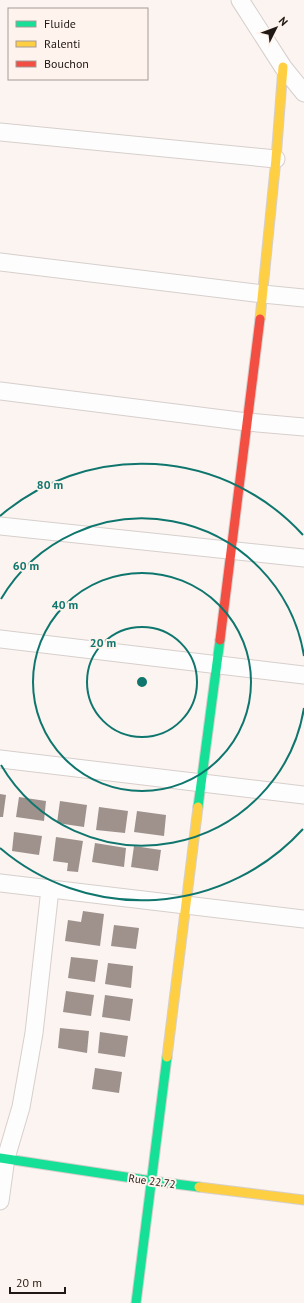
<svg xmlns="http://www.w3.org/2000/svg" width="304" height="1303" font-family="'PT Sans',sans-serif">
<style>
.building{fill:#9f928d}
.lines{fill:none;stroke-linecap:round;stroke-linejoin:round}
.street-casing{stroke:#d6cfcc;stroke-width:19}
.fast-casing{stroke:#d6cfcc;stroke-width:11}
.slow-casing{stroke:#d6cfcc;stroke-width:11}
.jam-casing{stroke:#d6cfcc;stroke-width:11}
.street{stroke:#fefdfd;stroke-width:17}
.fast{stroke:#16e098;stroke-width:9}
.slow{stroke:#ffcf43;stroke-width:9}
.jam{stroke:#f24e42;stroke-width:9}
.ring{fill:none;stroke:#0f766e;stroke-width:2}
.labels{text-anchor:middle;stroke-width:4;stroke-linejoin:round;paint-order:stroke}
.street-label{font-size:11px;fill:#1f1815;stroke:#fff3ed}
.centre{fill:#0f766e;stroke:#fff3ed;stroke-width:2}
.ring-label{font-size:12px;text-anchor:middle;font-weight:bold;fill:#0f766e;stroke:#fff3ed;stroke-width:4;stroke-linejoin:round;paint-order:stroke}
</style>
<rect width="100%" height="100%" fill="#fbf4f1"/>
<path class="building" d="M 0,794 L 6,795 L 3,817 L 0,817 Z
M 19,797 L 46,801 L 44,821 L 16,817 Z
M 60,801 L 87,805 L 84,827 L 57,823 Z
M 99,807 L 128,811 L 125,833 L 96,830 Z
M 137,811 L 166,815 L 164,836 L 134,832 Z
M 14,832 L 42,836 L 39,855 L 12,851 Z
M 56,837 L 83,841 L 78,872 L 67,871 L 68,863 L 53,861 Z
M 95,843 L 126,848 L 124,867 L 92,862 Z
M 134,846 L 161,850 L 158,871 L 131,867 Z
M 83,911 L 104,914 L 100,946 L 65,941 L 68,920 L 81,922 Z
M 114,925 L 139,928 L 136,949 L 111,946 Z
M 71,957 L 98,960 L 95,982 L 68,978 Z
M 108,963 L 133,966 L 131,988 L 105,984 Z
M 66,991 L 94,995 L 91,1016 L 63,1012 Z
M 105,995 L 133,999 L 130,1021 L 102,1017 Z
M 60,1028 L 89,1031 L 87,1053 L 58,1048 Z
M 100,1032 L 128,1036 L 125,1057 L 98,1053 Z
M 95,1068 L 122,1072 L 119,1093 L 92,1089 Z"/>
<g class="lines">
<g class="street-casing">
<path id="street" d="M 240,0 L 283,67 L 304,93
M 0,132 L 276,159
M 0,262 L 263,294 L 304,298
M 0,391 L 247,422 L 304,427
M 0,526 L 304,558
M 0,639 L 304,675
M 0,759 L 304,795
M 0,883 L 304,919
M 0,1201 L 6,1158 L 21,1107 L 34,1033 L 50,889"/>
</g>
<g class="fast-casing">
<path id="fast" d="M 198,807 L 220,640
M 0,1158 L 152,1181 L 199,1187
M 136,1303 L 167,1057"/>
</g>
<g class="slow-casing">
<path id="slow" d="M 260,319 L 276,159 L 283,67
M 167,1057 L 198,807
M 199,1187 L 304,1200"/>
</g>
<g class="jam-casing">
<path id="jam" d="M 220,640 L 260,319"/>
</g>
<use href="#street" class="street"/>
<use href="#fast" class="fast"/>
<use href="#slow" class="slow"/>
<use href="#jam" class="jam"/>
</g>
<g class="ring">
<circle cx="142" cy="682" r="55"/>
<circle cx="142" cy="682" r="109"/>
<path d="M304 708A164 164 0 0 1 1 765M1 599A164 164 0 0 1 304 656"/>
<path d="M303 829A218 218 0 0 1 0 848M0 516A218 218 0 0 1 303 535"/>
</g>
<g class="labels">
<g class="street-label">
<text transform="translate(152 1181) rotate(8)" y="4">Rue 22.72</text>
</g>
</g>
<circle cx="142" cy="682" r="6" class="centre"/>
<g class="ring-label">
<text x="50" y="489">80 m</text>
<text x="26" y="570">60 m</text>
<text x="65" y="609">40 m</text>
<text x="103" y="647">20 m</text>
</g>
<rect x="8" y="8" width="140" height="72" fill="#fff3ed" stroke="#a59b97"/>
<rect x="16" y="21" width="20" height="6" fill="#16e098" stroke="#a59b97"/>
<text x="44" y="28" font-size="12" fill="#1f1815">Fluide</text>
<rect x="16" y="41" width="20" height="6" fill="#ffcf43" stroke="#a59b97"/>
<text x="44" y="48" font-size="12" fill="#1f1815">Ralenti</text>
<rect x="16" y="61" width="20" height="6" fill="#f24e42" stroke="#a59b97"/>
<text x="44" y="68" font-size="12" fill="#1f1815">Bouchon</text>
<g transform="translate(276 28) rotate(48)" stroke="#fff3ed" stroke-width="3" paint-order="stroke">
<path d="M0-3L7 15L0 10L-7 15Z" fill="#1f1815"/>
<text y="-6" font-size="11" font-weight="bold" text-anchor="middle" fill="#1f1815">N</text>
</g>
<path d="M10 1287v6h55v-6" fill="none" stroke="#1f1815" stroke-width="2"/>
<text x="16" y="1287" font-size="12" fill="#1f1815" stroke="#fff3ed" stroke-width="3" paint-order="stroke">20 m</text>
</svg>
